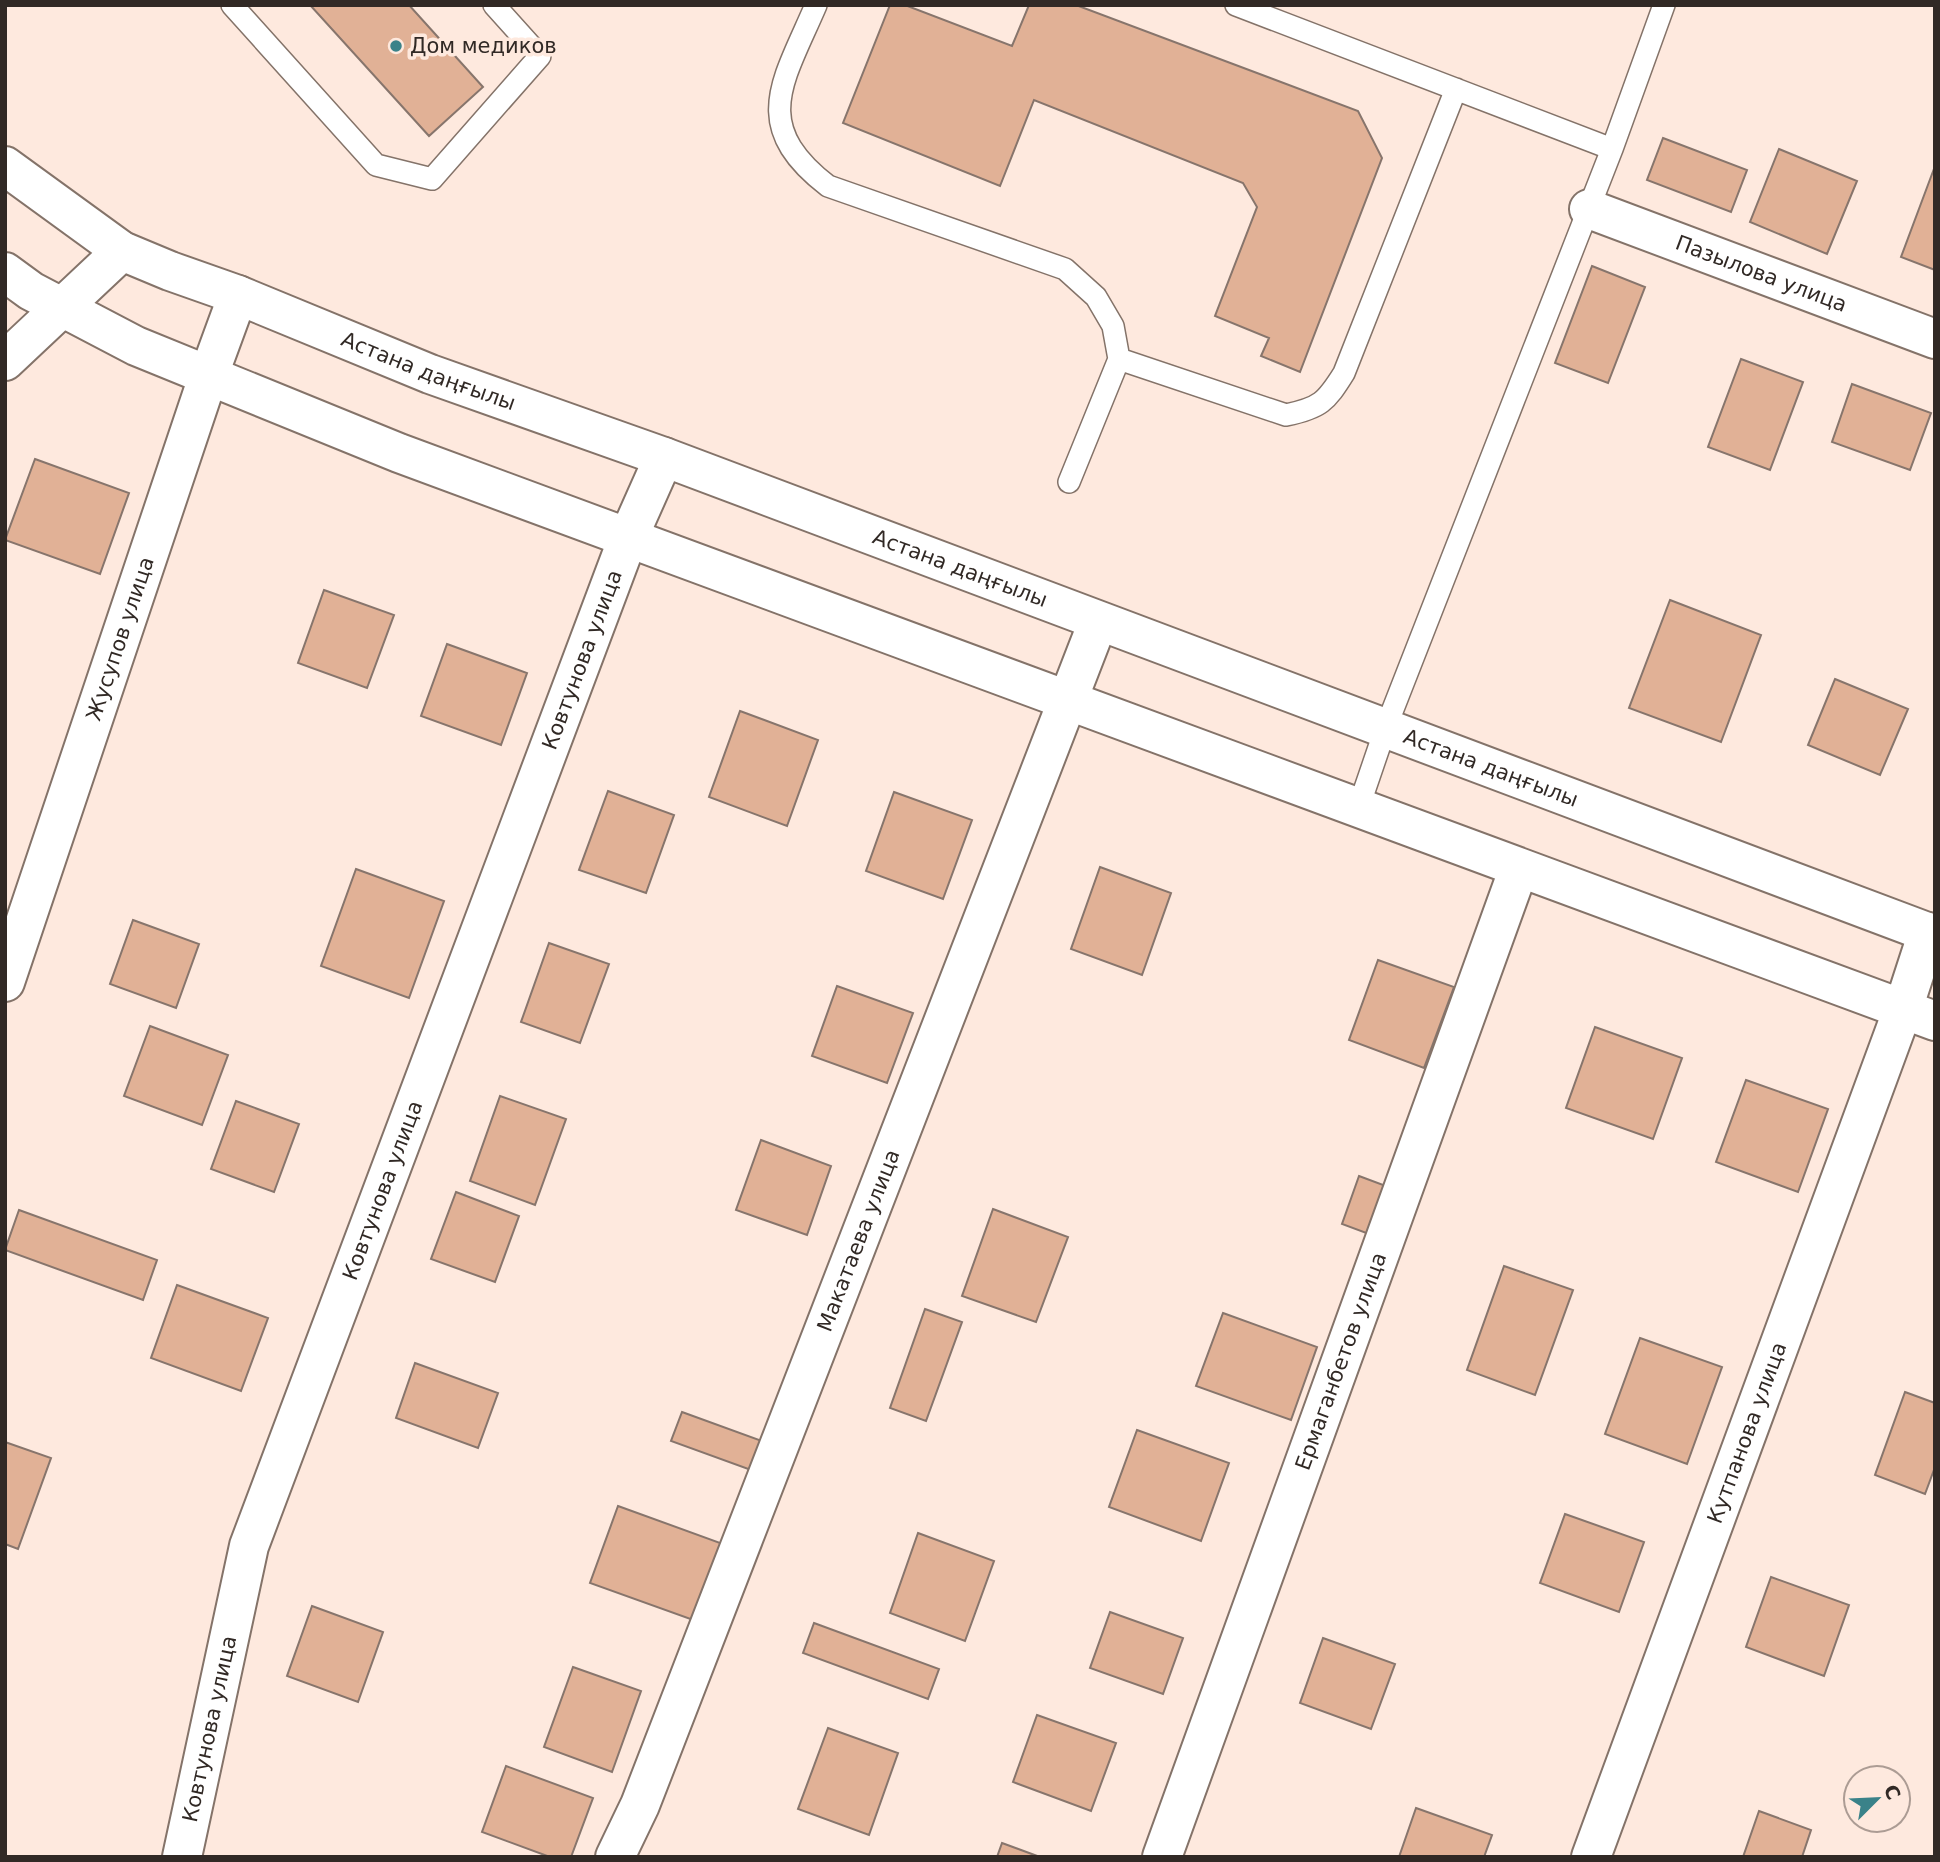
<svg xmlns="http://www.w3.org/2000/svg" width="1940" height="1862" font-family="'DejaVu Sans',sans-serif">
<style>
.building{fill:#e1b196;stroke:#87756c;stroke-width:2}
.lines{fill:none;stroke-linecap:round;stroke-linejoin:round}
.service-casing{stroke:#847369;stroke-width:24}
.minor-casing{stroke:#847369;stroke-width:42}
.tertiary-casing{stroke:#847369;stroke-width:42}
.service{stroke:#fff;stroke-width:21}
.minor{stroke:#fff;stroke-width:38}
.tertiary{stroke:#fff;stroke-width:38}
.poi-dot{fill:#3a8289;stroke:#fee9de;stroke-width:2.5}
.labels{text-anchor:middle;stroke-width:7;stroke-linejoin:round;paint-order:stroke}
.poi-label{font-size:21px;fill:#312925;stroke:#fee9de;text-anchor:start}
.street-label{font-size:21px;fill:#312925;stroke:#fee9de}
</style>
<rect width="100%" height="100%" fill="#fee9de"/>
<path class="building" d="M 310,5 L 409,5 L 483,87 L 429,136 Z
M 890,5 L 905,5 L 1012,46 L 1029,5 L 1076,5 L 1358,111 L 1382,158 L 1300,372 L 1261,356 L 1269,338 L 1215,316 L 1257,207 L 1243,183 L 1034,100 L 1000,186 L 843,123 Z
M 1663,138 L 1747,170 L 1731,212 L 1647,180 Z
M 1779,149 L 1857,181 L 1827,254 L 1750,222 Z
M 1935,166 L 1935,270 L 1901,257 Z
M 1592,266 L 1645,287 L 1608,383 L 1555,363 Z
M 1741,359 L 1803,382 L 1770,470 L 1708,447 Z
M 1852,384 L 1931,413 L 1910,470 L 1832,442 Z
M 35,459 L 129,493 L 100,574 L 5,540 Z
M 324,590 L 394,615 L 367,688 L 298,663 Z
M 1670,600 L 1761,635 L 1721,742 L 1629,708 Z
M 447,644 L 527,673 L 501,745 L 421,716 Z
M 1835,679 L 1908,709 L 1880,775 L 1808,745 Z
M 740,711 L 818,740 L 787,826 L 709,797 Z
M 608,791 L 674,815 L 646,893 L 579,870 Z
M 894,792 L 972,820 L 943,899 L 866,871 Z
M 1100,867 L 1171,893 L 1142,975 L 1071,949 Z
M 356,869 L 444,901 L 409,998 L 321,966 Z
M 133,920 L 199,944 L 176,1008 L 110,984 Z
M 549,943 L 609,964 L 580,1043 L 521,1022 Z
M 1378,960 L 1454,987 L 1424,1068 L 1349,1040 Z
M 837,986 L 913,1013 L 887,1083 L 812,1056 Z
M 150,1026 L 228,1055 L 202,1125 L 124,1096 Z
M 1595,1027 L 1682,1058 L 1653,1139 L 1566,1108 Z
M 1746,1080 L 1828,1109 L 1798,1192 L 1716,1162 Z
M 500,1096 L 566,1119 L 535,1205 L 470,1181 Z
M 236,1101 L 299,1124 L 274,1192 L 211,1169 Z
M 761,1140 L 831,1166 L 807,1235 L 736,1210 Z
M 1359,1176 L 1394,1189 L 1377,1237 L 1342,1224 Z
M 456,1192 L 519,1216 L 495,1282 L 431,1259 Z
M 993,1209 L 1068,1237 L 1036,1322 L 962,1296 Z
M 19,1210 L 157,1260 L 143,1300 L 5,1250 Z
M 1504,1266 L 1573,1290 L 1535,1395 L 1467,1370 Z
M 177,1285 L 268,1318 L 241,1391 L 151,1358 Z
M 925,1309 L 962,1322 L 926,1421 L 890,1408 Z
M 1223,1313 L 1317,1347 L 1291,1420 L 1196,1386 Z
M 1640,1338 L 1722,1367 L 1687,1464 L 1605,1434 Z
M 415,1363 L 498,1393 L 478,1448 L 396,1418 Z
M 1905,1392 L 1935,1403 L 1935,1467 L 1925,1494 L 1875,1475 Z
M 682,1412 L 762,1441 L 751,1470 L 671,1441 Z
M 1137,1430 L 1229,1463 L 1201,1541 L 1109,1507 Z
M 5,1442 L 51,1458 L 18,1549 L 5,1544 Z
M 618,1506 L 723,1544 L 696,1621 L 590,1583 Z
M 1565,1514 L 1644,1542 L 1619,1612 L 1540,1583 Z
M 918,1533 L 994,1561 L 965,1641 L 890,1613 Z
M 1771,1577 L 1849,1605 L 1824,1676 L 1746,1647 Z
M 312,1606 L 383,1632 L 358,1702 L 287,1676 Z
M 1110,1612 L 1183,1638 L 1163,1694 L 1090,1668 Z
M 814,1623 L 939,1669 L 928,1699 L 803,1653 Z
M 1323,1638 L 1395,1664 L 1371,1729 L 1300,1703 Z
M 573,1667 L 641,1691 L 612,1772 L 544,1747 Z
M 1037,1715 L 1116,1743 L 1091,1811 L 1013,1782 Z
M 828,1728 L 898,1753 L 869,1835 L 798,1809 Z
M 506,1766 L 593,1798 L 571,1857 L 550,1857 L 482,1832 Z
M 1416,1808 L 1492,1835 L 1484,1857 L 1399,1857 Z
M 1759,1811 L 1811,1830 L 1802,1857 L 1743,1857 Z
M 1002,1843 L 1040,1857 L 997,1857 Z"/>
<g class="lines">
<g class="service-casing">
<path id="service" d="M 232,5 L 376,165 L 432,179 L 540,56 L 494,5
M 816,5 C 783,82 749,125 828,186 L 1065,269 L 1096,297 L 1113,326 L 1119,359 L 1069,482
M 1236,5 L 1612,149
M 1119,359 L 1286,415 C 1320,408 1326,402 1344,373 L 1456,89
M 1358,809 L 1386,727 L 1612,149 L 1664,5"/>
</g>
<g class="minor-casing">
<g id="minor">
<path id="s1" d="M 1589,209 L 1935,339"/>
<path d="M 5,361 L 122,251"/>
<path id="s2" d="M 5,982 L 208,377 L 238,295"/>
<path id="s3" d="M 182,1857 L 249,1546 L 628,538 L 664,457"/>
<path id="s4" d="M 615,1857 L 640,1805 L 1098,622"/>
<path id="s5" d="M 1162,1857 L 1519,868"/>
<path id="s6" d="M 1591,1857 L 1903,1009 L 1928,932"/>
</g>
</g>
<g class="tertiary-casing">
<g id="tertiary">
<path id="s7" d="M 5,166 L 122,251 L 170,271 L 238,295 L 430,374 L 664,457 L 1935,935"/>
<path d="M 5,272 L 31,291 L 136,346 L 399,453 L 1935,1021"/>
</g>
</g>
<use href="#service" class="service"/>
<use href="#minor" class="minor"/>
<use href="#tertiary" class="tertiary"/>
</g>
<circle class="poi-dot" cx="396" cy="46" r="7"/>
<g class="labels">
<g class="poi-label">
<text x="410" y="53">Дом медиков</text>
</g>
<g class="street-label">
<text dy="7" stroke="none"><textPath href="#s1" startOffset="184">Пазылова улица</textPath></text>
<text dy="7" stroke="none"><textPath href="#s7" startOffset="474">Астана даңғылы</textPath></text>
<text dy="7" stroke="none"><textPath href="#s7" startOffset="1041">Астана даңғылы</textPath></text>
<text dy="7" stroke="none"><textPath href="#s2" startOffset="362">Жусупов улица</textPath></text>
<text dy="7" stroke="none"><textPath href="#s3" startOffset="1265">Ковтунова улица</textPath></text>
<text dy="7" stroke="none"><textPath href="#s7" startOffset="1608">Астана даңғылы</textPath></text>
<text dy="7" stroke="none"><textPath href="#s3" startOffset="698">Ковтунова улица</textPath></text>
<text dy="7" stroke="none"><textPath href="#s4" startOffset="663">Макатаева улица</textPath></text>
<text dy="7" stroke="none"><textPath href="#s5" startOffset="527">Ермаганбетов улица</textPath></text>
<text dy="7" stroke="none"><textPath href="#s6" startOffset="452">Кутпанова улица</textPath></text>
<text dy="7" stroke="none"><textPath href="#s3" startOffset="131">Ковтунова улица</textPath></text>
</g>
</g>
<rect width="1940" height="1862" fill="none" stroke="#312925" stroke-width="14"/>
<g transform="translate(1877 1799) rotate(66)"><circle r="33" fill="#fee9de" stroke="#ac9c94" stroke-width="2"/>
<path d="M0-5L12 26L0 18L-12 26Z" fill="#3a8289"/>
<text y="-10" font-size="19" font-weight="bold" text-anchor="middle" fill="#312925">С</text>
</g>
</svg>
